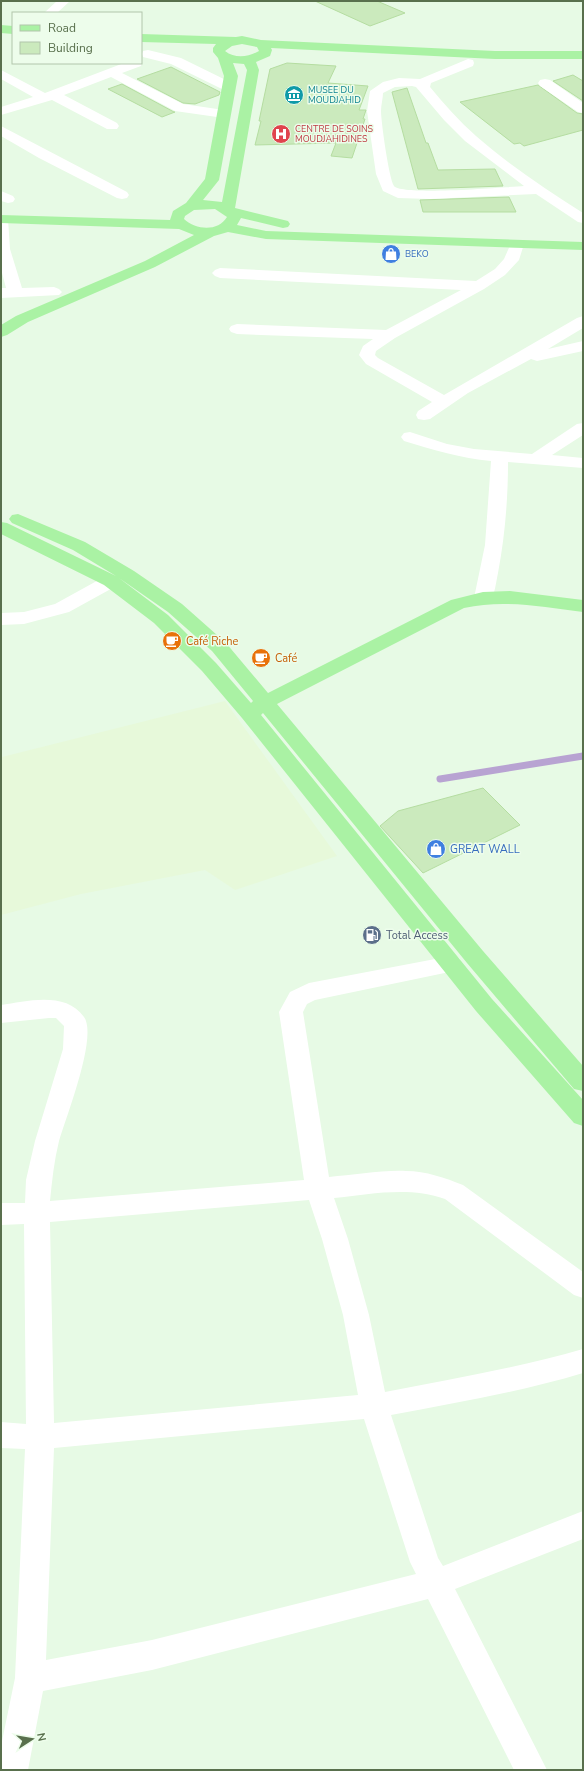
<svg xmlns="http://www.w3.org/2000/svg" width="584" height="1771" font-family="'Nunito Sans',sans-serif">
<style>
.commercial{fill:#e7f9da}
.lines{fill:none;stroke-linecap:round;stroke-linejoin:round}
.stream{stroke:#b8a3d2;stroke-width:7}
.building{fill:#cbeabd;stroke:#b5dda1}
.minor{fill:#fff;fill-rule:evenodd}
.major{fill:#aaf2a4;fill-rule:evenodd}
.labels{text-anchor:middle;stroke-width:3;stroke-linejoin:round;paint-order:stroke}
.far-culture-label{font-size:9px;fill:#0d838f;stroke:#edfdeb;text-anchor:start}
.far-health-label{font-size:9px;fill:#be3a42;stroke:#edfdeb;text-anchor:start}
.far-shop-label{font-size:9px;fill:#366cbe;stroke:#edfdeb;text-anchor:start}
.food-label{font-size:11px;fill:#c56008;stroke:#edfdeb;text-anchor:start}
.shop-label{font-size:11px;fill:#366cbe;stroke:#edfdeb;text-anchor:start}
.service-label{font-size:11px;fill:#4e5e75;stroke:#edfdeb;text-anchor:start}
</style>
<rect width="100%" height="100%" fill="#e7fae5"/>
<path class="commercial" d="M 225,701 L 337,856 L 235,890 L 205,870 L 81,894 L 1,915 L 2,757 Z"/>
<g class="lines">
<path class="stream" d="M 440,779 L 583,756"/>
</g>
<path class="building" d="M 315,1 L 377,1 L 405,13 L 370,26 Z
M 287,63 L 336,66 L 328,83 L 368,86 L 359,110 L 366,110 L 363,119 L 365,119 L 352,158 L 331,156 L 336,143 L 255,145 L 261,121 L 259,121 L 270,69 Z
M 171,67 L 220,92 L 219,95 L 195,104 L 183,103 L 137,79 Z
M 573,75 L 583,81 L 583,101 L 553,81 Z
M 122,84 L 174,112 L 175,112 L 162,117 L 108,89 Z
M 538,85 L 577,113 L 583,114 L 583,130 L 524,146 L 520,143 L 514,144 L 460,102 Z
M 407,88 L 426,143 L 428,143 L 438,170 L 495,169 L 503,186 L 418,189 L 392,92 Z
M 509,197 L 516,212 L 423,212 L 420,200 Z
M 483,788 L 520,825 L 423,873 L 380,826 L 398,811 Z"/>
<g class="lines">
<path class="minor" d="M 57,1 L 70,1 L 57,13 L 44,13 Z
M 148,50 L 181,58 L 234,84 L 236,87 L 234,90 L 224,90 L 171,64 L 143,57 L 142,54 L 143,51 Z
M 468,59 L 473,60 L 474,63 L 473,66 L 431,83 L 430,87 C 444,104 459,121 476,136 C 509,165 546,189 583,213 L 583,223 L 578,222 L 536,194 L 430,199 L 398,198 L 383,191 L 376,174 L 367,111 L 370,91 L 383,82 L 399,78 L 420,79 ZM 412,86 L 416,87 L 444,120 L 465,141 L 524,186 C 506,187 402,196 394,186 C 389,179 381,121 381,111 C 381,105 383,98 383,93 L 395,87 Z
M 141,61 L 142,63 L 141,66 L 122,73 L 183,104 L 224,110 L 229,111 L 231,114 L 229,117 L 224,118 L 175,111 L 111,77 L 64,95 L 117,123 L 119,126 L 117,129 L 107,129 L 52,100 L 1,115 L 1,107 L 33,97 L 1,79 L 1,70 L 45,93 L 124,63 L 141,63 Z
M 545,79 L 550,80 L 583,103 L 583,113 L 578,112 L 540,86 L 538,83 L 540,80 Z
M 1,126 L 127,192 L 129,195 L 127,198 L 122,199 L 117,198 L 39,158 L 1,136 Z
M 1,191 L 13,196 L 15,199 L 13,202 L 8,203 L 1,201 Z
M 1,215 L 6,216 L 8,219 L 10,249 L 22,288 L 54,287 L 59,289 L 62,292 L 59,295 L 1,298 L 1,288 L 6,288 L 1,269 Z
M 517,240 L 522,241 L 524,244 L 519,260 L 505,275 L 484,289 L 395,338 L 376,351 L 375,355 L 378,358 L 444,395 L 577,318 L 583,316 L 583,328 L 548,349 L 583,341 L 583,351 L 537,361 L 531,359 L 468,393 L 430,419 L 424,420 L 418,419 L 416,415 L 418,411 L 432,402 L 366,364 L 359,355 L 363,346 L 373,339 L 237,334 L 231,332 L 229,329 L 231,326 L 237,324 L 386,330 L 461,290 L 220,278 L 215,276 L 212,273 L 215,270 L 220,268 L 476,281 L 495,269 L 504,259 L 512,241 Z
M 583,423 L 583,435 L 552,455 L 583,458 L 583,468 L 508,462 C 508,499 505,536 498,573 C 496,582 495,594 490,602 L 483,604 L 476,602 L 474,598 L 485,545 L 491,461 C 461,458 433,450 404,441 L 401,437 L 404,433 L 410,432 L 447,444 L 474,449 L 532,454 L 577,424 Z
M 111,575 L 118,577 L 120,581 L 118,585 L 69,612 L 24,624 L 1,625 L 1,613 L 24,612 L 55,604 L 104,577 Z
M 451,956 L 459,958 L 462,964 L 459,970 L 315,1000 L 307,1004 L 303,1012 L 329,1177 C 354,1175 381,1170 406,1171 C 426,1171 445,1178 463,1185 L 583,1272 L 583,1298 L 574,1295 L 445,1199 C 410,1186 370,1194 334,1198 L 348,1239 L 369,1315 L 385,1392 C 451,1379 518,1368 583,1349 L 583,1373 C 520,1392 455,1403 391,1415 L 438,1558 L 443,1566 L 583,1511 L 583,1539 L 455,1589 L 547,1770 L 514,1770 L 428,1599 L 152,1670 L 43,1691 L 28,1770 L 1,1770 L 1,1746 L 15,1678 L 25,1449 L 1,1448 L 1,1422 L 26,1424 L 24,1224 L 1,1225 L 1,1203 L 25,1203 L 26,1180 L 35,1141 L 63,1049 L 64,1026 L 56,1018 L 49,1018 L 1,1023 L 1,1005 C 27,1001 66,991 84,1017 C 98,1036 66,1117 59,1141 C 54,1161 52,1181 50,1201 L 304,1180 L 279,1012 L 290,992 L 309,983 ZM 309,1200 L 322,1239 L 343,1315 L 358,1395 L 54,1423 L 50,1222 ZM 364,1419 L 410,1562 L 416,1574 L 152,1640 L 46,1660 L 54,1448 Z"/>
<path class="major" d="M 1,25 L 13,26 L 13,34 L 1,33 Z
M 141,34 L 236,37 L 242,36 L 261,40 L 495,51 L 583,51 L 583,59 L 495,59 L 271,48 L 272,50 L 270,56 L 256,62 L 259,70 L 235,208 L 288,221 L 290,224 L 288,227 L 283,228 L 241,218 L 237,225 L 266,231 L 583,242 L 583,250 L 266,239 L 228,232 L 214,236 L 155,267 L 28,322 L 7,335 L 1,337 L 1,325 L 16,316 L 145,261 L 194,235 L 179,229 L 1,223 L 1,215 L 170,220 L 173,211 L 186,203 L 205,179 L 224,76 L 218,58 L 213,52 L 213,48 L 216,44 L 141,42 ZM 242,44 L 257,47 L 259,51 C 249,57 235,59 225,51 L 232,46 ZM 233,63 L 244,64 L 247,70 L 222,202 L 203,200 L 219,180 L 238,76 ZM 215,209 L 227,217 C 218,232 196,230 184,219 L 185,216 L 194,210 Z
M 18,514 L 85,542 L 134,571 L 182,604 L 226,643 L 268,693 L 451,600 L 483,592 L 510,591 L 583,600 L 583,612 C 543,607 504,599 464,608 L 277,704 L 483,951 L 583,1066 L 583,1091 L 574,1089 L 467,963 L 263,713 L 261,715 L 492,999 L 583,1100 L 583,1126 L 574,1123 L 476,1011 L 242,718 L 202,671 L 154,623 L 104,585 L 1,534 L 1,522 L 7,523 L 116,576 L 73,550 L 12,523 L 9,519 L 12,515 ZM 119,578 L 168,612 L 212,651 L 253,701 L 251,703 L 216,663 L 168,615 Z"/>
</g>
<defs>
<g id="museum-disc" transform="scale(1)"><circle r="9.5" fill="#0f9aa8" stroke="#edfdeb"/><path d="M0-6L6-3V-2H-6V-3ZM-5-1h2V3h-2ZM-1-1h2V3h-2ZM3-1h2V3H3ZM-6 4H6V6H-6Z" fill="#fff"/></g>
<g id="hospital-disc" transform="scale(1)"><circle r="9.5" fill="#e0444e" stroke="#edfdeb"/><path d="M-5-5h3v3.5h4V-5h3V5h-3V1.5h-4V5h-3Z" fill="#fff"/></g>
<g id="shop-disc" transform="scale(1)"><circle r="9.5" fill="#3f7fe0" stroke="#edfdeb"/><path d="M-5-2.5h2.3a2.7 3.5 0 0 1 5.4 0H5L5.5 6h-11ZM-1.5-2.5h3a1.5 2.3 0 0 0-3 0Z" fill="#fff"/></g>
<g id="cafe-disc" transform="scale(1)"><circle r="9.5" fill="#e8710a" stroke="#edfdeb"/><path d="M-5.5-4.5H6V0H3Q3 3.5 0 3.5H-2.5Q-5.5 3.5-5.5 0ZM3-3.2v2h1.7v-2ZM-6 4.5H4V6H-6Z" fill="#fff"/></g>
<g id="fuel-disc" transform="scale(1)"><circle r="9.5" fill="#5c6f8a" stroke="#edfdeb"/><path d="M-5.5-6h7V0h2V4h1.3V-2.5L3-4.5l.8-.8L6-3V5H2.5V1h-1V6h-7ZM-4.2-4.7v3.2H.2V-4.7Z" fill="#fff"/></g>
</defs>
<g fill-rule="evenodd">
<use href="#museum-disc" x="294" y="95"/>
<use href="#hospital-disc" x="281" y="134"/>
<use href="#shop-disc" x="391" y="254"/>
<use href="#cafe-disc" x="172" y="641"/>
<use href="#cafe-disc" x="261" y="658"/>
<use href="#shop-disc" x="436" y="849"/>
<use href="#fuel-disc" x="372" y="935"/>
</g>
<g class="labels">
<g class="far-culture-label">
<text x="308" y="93">MUSEE DU<tspan x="308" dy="10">MOUDJAHID</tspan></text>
</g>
<g class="far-health-label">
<text x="295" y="132">CENTRE DE SOINS<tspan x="295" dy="10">MOUDJAHIDINES</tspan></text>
</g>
<g class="far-shop-label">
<text x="405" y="257">BEKO</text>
</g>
<g class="food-label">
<text x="186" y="645">Café Riche</text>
<text x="275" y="662">Café</text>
</g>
<g class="shop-label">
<text x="450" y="853">GREAT WALL</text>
</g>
<g class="service-label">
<text x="386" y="939">Total Access</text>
</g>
</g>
<rect width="584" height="1771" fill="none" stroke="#59704d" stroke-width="4"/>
<rect x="12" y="12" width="130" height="52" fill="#edfdeb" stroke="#b2c5ac"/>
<rect x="20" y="25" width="20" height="6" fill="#aaf2a4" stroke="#b2c5ac"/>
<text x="48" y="32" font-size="12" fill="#59704d">Road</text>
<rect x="20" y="42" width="20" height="12" fill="#cbeabd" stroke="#b2c5ac"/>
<text x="48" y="52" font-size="12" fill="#59704d">Building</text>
<g transform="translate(32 1739) rotate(78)" stroke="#edfdeb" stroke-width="3" paint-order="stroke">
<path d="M0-3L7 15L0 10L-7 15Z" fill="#59704d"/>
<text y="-6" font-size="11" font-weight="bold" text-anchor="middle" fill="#59704d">N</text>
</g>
</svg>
